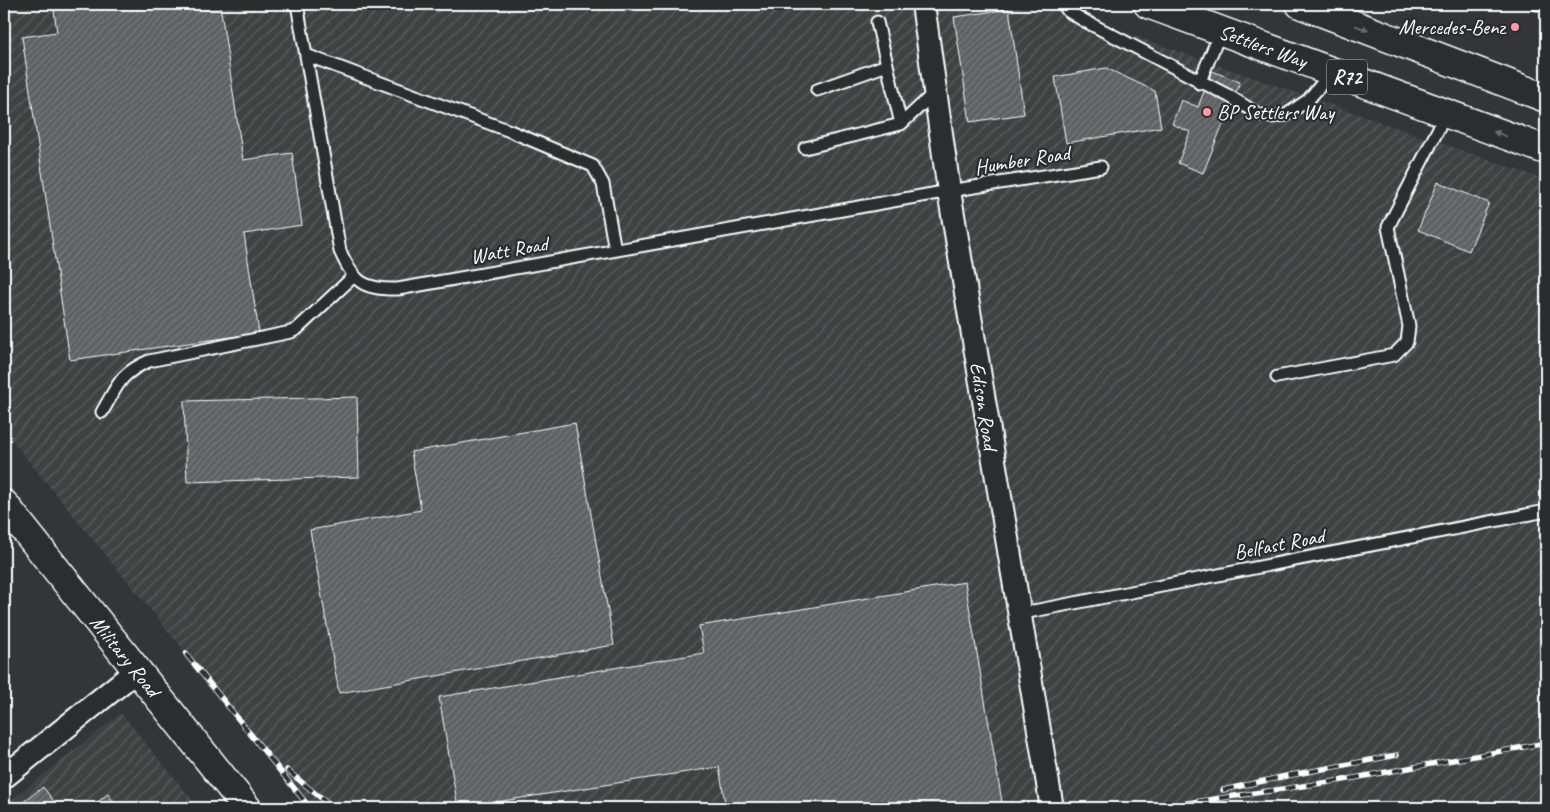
<svg xmlns="http://www.w3.org/2000/svg" width="1550" height="812" font-family="Caveat,sans-serif">
<style>
.industrial{fill:url(#industrial-furrows)}
.building{fill:url(#building-hatch);stroke:#fff}
.lines{fill:none;stroke-linecap:round;stroke-linejoin:round}
.lane-casing{stroke:#fff;stroke-width:15}
.street-casing{stroke:#fff;stroke-width:26}
.secondary-casing{stroke:#fff;stroke-width:31}
.primary-casing{stroke:#fff;stroke-width:31}
.lane{stroke:#2a2d2e;stroke-width:11}
.street{stroke:#2a2d2e;stroke-width:22}
.secondary{stroke:#2a2d2e;stroke-width:28}
.primary{stroke:#2a2d2e;stroke-width:28}
.rail-casing{stroke:#fff;stroke-width:5.5}
.rail{stroke:#2a2d2e;stroke-width:4;stroke-dasharray:11;stroke-linecap:butt}
.oneway{fill:#6a6c6d}
.poi-dot{fill:#ff9aa2;stroke:#2a2d2e;stroke-width:2}
.labels{text-anchor:middle;stroke-width:4.5;stroke-linejoin:round;paint-order:stroke}
.shield{fill:#2a2d2e;stroke:#bfc0c0;stroke-width:1}
.shield-label{font-size:20px;font-weight:bold;fill:#fff}
.poi-label{font-size:21px;fill:#fff;stroke:#2a2d2e;text-anchor:end}
.street-label{font-size:21px;fill:#fff;stroke:#2a2d2e}
</style>
<defs>
<pattern id="industrial-furrows" width="10" height="10" patternUnits="userSpaceOnUse" patternTransform="scale(1.25)"><rect width="10" height="10" fill="#404243"/><path d="M-1 1l2-2M0 10L10 0M9 11l2-2" fill="none" stroke="#5d5e5f"/></pattern>
<pattern id="building-hatch" width="6" height="6" patternUnits="userSpaceOnUse" patternTransform="scale(1.25)"><rect width="6" height="6" fill="#5f6162"/><path d="M-1 1l2-2M0 6l6-6M5 7l2-2" fill="none" stroke="#77797a"/></pattern>
</defs>
<rect width="100%" height="100%" fill="#333536"/>
<filter id="ink" filterUnits="userSpaceOnUse"><feTurbulence type="fractalNoise" baseFrequency=".02" numOctaves="2"/><feDisplacementMap in="SourceGraphic" scale="10" xChannelSelector="R" yChannelSelector="G"/><feConvolveMatrix kernelMatrix="1 2 1 2 8 2 1 2 1" color-interpolation-filters="sRGB"/></filter>
<g filter="url(#ink)">
<path class="industrial" d="M 4,4 L 1043,4 L 1546,180 L 1546,808 L 313,808 L 4,431 Z
M 121,713 L 199,808 L 4,808 L 4,806 Z"/>
<path class="building" d="M 53,4 L 184,4 L 185,9 L 220,4 L 243,160 L 292,153 L 302,225 L 244,234 L 259,333 L 70,360 L 22,37 L 57,32 Z
M 1009,9 L 1024,114 L 970,122 L 954,17 Z
M 1106,68 L 1155,91 L 1161,127 L 1066,143 L 1055,77 Z
M 1212,71 L 1240,82 L 1203,173 L 1178,163 L 1190,132 L 1172,124 L 1181,100 L 1198,107 Z
M 1438,182 L 1489,203 L 1469,251 L 1418,230 Z
M 357,397 L 359,477 L 187,482 L 184,401 Z
M 575,423 L 614,645 L 339,693 L 310,530 L 421,510 L 411,452 Z
M 965,582 L 1003,808 L 726,808 L 719,767 L 458,808 L 439,697 L 704,653 L 699,626 Z
M 43,787 L 59,808 L 16,808 Z
M 108,794 L 118,808 L 90,808 Z"/>
<g class="lines">
<g class="lane-casing">
<path id="lane" d="M 297,4 L 340,251 C 354,282 363,290 398,289 L 949,191 L 1101,167
M 1063,4 L 1068,11 L 1083,20 L 1229,96 L 1258,114 L 1270,117 L 1286,115 L 1308,100 L 1332,72
M 1537,4 L 1542,4
M 877,22 L 901,124
M 306,55 L 510,131 L 593,166 L 603,184 L 615,250
M 1199,83 L 1221,31
M 817,90 L 887,65
M 805,148 L 901,124 L 935,92
M 1277,377 L 1394,355 L 1407,342 L 1409,326 L 1388,227 L 1446,114
M 102,412 C 118,385 119,374 149,361 L 291,332 L 297,329 L 354,276
M 1018,614 L 1546,511"/>
</g>
<g class="street-casing">
<path id="street" d="M 923,4 L 949,191 L 1052,808
M 4,777 L 136,671"/>
</g>
<g class="secondary-casing">
<path id="secondary" d="M 4,504 L 247,808"/>
</g>
<g class="primary-casing">
<path id="primary" d="M 1148,4 L 1546,150
M 1300,4 L 1546,98"/>
</g>
<use href="#lane" class="lane"/>
<use href="#street" class="street"/>
<use href="#secondary" class="secondary"/>
<use href="#primary" class="primary"/>
<g class="rail-casing">
<path id="rail" d="M 186,654 L 310,808
M 287,770 L 333,808
M 1223,790 L 1286,776 L 1397,755
M 1154,808 L 1343,780 L 1546,743"/>
</g>
<use href="#rail" class="rail"/>
</g>
<defs><path id="oneway-solid" d="M-6-.8H1V-3.2L6.5 0L1 3.2V.8H-6Z" transform="scale(1.25)"/></defs>
<g class="oneway">
<use href="#oneway-solid" transform="translate(1362 28) rotate(21)"/>
<use href="#oneway-solid" transform="translate(1500 134) rotate(-160)"/>
</g>
</g>
<g class="poi-dot">
<circle cx="1515" cy="27" r="5"/>
<circle cx="1207" cy="112" r="5"/>
</g>
<g class="labels">
<rect class="shield" x="1327" y="59.5" width="40" height="35" rx="4"/>
<g class="shield-label">
<text x="1347" y="84">R72</text>
</g>
<g class="poi-label">
<text x="1505" y="34">Mercedes-Benz</text>
<text x="1217" y="119" text-anchor="start">BP Settlers Way</text>
</g>
<g class="street-label">
<text transform="translate(1263 46) rotate(20)" y="7">Settlers Way</text>
<text transform="translate(1022 160) rotate(-9)" y="7">Humber Road</text>
<text transform="translate(509 250) rotate(-10)" y="7">Watt Road</text>
<text transform="translate(984 406) rotate(81)" y="7">Edison Road</text>
<text transform="translate(1279 544) rotate(-11)" y="7">Belfast Road</text>
<text transform="translate(125 656) rotate(51)" y="7">Military Road</text>
</g>
</g>
<rect width="1550" height="812" fill="none" stroke="#2a2d2e" stroke-width="20"/>
<rect x="10" y="10" width="1530" height="792" fill="none" stroke="#fff" stroke-width="2" filter="url(#ink)"/>
</svg>
